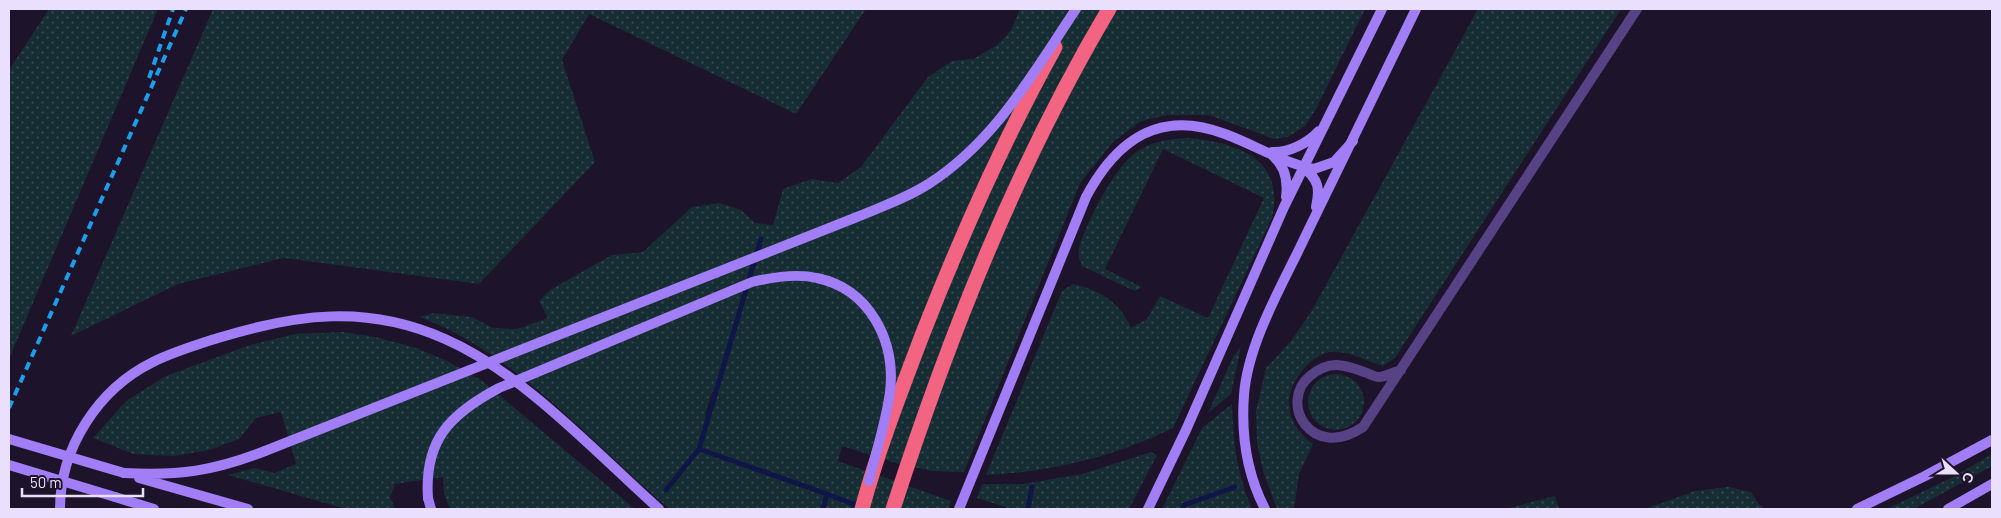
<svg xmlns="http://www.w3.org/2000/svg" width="2001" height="518" font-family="Barlow,sans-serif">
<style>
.grass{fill:url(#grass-dots);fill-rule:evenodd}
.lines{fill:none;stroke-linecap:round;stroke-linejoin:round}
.stream{stroke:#101547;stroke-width:5}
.street{stroke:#574285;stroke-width:10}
.secondary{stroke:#a17ef5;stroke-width:10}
.highway{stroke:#f36482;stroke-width:15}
.rail{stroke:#1b9fed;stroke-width:4;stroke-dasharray:8 6;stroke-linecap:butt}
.secondary-bridge{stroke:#a17ef5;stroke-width:10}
</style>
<defs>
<pattern id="grass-dots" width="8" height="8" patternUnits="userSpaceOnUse" patternTransform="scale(1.25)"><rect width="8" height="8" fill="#172d34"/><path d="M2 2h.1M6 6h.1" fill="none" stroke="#394b52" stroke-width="1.8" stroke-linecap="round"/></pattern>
</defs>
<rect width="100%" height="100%" fill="#1d132a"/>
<path class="grass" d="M 49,9 L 158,9 L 9,359 L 9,70 Z
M 213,9 L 866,9 L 796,114 L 589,14 L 562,60 L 595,162 L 479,284 L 284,258 L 178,284 L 71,336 Z
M 1020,9 L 1365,9 L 1315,111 L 1305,126 L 1288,137 L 1274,139 L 1209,115 L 1167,115 L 1141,121 L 1113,142 L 1080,183 L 964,472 L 932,471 L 896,463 L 842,446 L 838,461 L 951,501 L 948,509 L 670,509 C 590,442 520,356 420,317 L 433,313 L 472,317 L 493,328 L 517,329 L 548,318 L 539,301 L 550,290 L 612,255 L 643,252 L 692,207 L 720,203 L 741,210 L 755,223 L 773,225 L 783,189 L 812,179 L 838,183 L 861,167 L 928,77 L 952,61 L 973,59 L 999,44 L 1011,30 ZM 712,392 L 718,394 L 710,417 L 705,415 Z
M 1478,9 L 1621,9 L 1395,358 L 1383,366 C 1368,361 1346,350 1330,352 C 1319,354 1309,362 1302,371 C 1281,397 1286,424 1313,444 L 1299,474 L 1294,509 L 1277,509 L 1263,471 L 1257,442 L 1256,411 L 1266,368 L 1291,341 L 1311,312 Z
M 1189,138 C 1239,143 1285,159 1272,218 L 1173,428 C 1114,457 1052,472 986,475 L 1062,291 L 1073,284 C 1100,290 1120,302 1131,328 L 1147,319 L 1160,296 L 1208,318 L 1264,198 L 1163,149 L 1105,269 L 1142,287 L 1136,291 L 1130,289 L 1082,266 C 1079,260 1078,255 1079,248 C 1086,223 1114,168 1135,153 C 1151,141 1169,139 1189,138 Z
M 343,332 L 375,337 L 416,348 L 447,361 L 481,380 L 635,509 L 450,509 L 444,494 L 443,477 L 395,484 L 390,497 L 395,509 L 346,509 L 228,475 L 254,468 L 274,473 L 296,464 L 281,412 L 256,418 L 239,439 L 209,450 L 174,456 L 133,454 L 93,438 L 126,401 L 166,376 L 250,345 L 295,334 Z
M 1241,346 L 1231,394 L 1208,413 L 1233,357 Z
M1308 402a28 28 0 1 1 56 0a28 28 0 1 1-56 0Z
M 1232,404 C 1233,441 1237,475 1252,509 L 1162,509 L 1202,428 Z
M 1151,452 L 1157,455 L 1129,509 L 1011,509 L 977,498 L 982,484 L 1023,484 L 1082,474 Z
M 1992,454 L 1992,466 L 1914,509 L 1887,509 L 1955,476 Z
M 1728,487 L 1751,492 L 1758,503 L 1765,509 L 1645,509 L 1695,491 Z
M 1555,496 L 1559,509 L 1505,509 Z"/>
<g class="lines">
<path class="stream" d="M 699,449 L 827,494 L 823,509
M 666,490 L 699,449 L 761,239
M 827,494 L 861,507
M 1028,508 L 1032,487
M 1183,509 L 1184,505 L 1235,487"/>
<path class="street" d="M 1401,370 C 1394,372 1385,377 1379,377 C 1374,377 1368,373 1364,372 C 1343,364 1329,360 1310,376 C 1278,402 1311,462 1363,427 L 1637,9"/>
<path class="secondary" d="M 1272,152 C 1289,153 1308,143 1319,131
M 1273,156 C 1286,167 1288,182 1286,197
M 1304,168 C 1319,180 1320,189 1316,207
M 124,473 C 179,476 214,471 265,451
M 139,478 L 248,509
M 115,497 L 154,509
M 428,498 L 431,509
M 60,509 C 60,448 98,389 153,362 C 173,352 196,345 218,338 C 296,314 367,304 445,339 C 523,373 595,452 659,509
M 959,509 L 1086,197 C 1117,139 1160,109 1225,134 C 1255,145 1283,163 1314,169 L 1334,162 L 1353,141
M 1148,509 L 1186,430 L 1284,207 L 1382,9
M 1265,509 C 1247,474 1241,435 1244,395 C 1248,342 1283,284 1305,237 C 1342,161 1379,85 1416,9
M 1857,509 L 1925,476 L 1992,440
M 1948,509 L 1992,484"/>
<path class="highway" d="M 862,509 C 878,450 901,391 923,333 C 961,236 1004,139 1055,47
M 893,509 C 949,336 1016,166 1109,9"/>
<path class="rail" d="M 149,78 L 173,9
M 9,408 L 186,9"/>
<path class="secondary-bridge" d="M 9,439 L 124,473
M 265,451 L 857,217 C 881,207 907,198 930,183 C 996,140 1033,73 1076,9
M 9,465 L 115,497
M 428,498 C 424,440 450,414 499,388 L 752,282 C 773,277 796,273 817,278 C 869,289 896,340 890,392 C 886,422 876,452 869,481"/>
</g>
<rect width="2001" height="518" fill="none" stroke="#eadffc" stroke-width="20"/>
<g transform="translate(1956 473) rotate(111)" stroke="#1d132a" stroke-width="4" paint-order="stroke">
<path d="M0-4L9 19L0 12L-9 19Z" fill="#eadffc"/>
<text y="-8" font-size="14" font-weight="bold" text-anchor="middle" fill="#eadffc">С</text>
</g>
<path d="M22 488v8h121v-8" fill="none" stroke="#eadffc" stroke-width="2.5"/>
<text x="30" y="488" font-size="15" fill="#eadffc" stroke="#1d132a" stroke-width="4" paint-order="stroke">50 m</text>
</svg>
